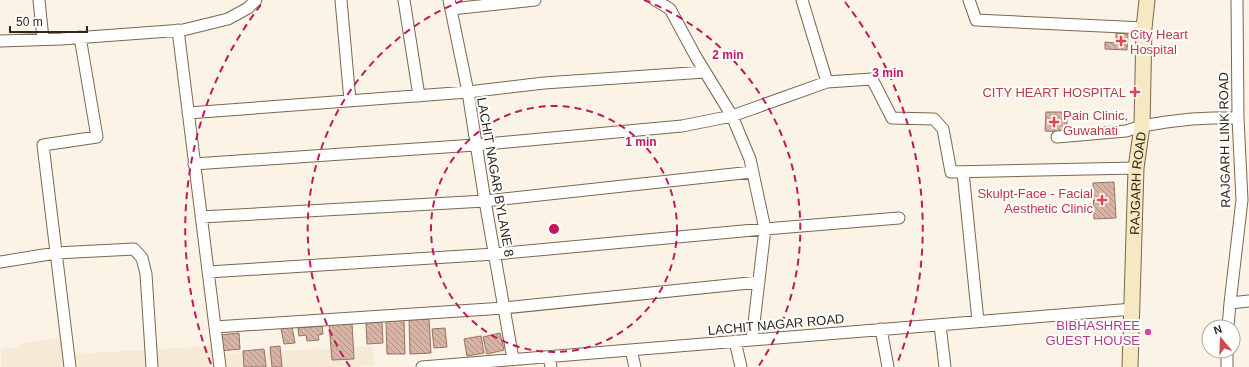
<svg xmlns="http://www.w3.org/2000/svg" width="1249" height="367" font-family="Helvetica,sans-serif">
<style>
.commercial{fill:#f6e9d5}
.building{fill:url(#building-back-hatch);stroke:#947365}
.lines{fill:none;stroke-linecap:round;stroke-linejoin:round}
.street-casing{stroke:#7a684c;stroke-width:13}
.secondary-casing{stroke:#7a684c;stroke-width:17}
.street{stroke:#fff;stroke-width:11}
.secondary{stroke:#f5e8c2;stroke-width:15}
.ring{fill:none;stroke:#c2185b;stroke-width:2;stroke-dasharray:7 5}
.health-dot{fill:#e0444e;stroke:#fff;stroke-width:1.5}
.hotel-dot{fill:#d1479c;stroke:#fff;stroke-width:1.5}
.labels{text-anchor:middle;stroke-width:4;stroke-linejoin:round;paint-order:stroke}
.health-label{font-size:13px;fill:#be3a42;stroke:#fff;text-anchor:start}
.street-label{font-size:13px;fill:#2e271b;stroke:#fff}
.hotel-label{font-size:13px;fill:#b23c85;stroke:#fff;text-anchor:end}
.centre{fill:#c2185b;stroke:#fff;stroke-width:2}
.ring-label{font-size:12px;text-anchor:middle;font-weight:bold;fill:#c2185b;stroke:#fff;stroke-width:4;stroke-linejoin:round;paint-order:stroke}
</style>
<defs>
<pattern id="building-back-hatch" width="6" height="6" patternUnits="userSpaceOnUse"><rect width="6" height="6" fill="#d8b4a4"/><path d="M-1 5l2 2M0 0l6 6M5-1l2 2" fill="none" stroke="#b09285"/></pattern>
</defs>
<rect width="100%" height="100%" fill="#fcf3e7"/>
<path class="commercial" d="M 501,333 L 503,334 L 505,355 L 474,357 L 473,336 Z
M 66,337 L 69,367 L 1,367 L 1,349 L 21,347 L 22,343 Z
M 213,346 L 216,367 L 74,367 L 73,354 Z
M 372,346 L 374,365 L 352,367 L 225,367 L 224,354 Z"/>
<path class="building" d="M 1116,33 L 1128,34 L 1127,50 L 1105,49 L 1105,42 L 1116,43 Z
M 1046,112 L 1067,112 L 1067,132 L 1045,131 Z
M 1114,182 L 1116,218 L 1094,219 L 1093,183 Z
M 429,319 L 431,353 L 410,354 L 409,320 Z
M 404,320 L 405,354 L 387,354 L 386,321 Z
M 382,322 L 383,343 L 367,344 L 366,323 Z
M 352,323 L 354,359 L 332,360 L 329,324 Z
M 292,326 L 295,343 L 284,344 L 281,328 Z
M 322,326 L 323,334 L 318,335 L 319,340 L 307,341 L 306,335 L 299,336 L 298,328 Z
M 445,328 L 447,347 L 434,348 L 432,329 Z
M 239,333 L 240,349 L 220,351 L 219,335 Z
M 500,333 L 504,350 L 487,354 L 483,337 Z
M 481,336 L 484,353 L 467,356 L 464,339 Z
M 280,346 L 282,367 L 272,367 L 270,347 Z
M 264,349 L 266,367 L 244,367 L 243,351 Z"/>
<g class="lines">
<g class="street-casing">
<path id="street" d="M 39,0 L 43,39
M 341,0 L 350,101
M 404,0 L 419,96
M 449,0 L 468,92 L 485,201 L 513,359
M 655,0 L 670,9 L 696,57 L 732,116 L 827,82 L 802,0
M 969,0 L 976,20 L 1144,28
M 451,9 L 535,0
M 178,30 L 220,367
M 0,41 L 61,39 L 183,30 L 228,19 L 248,8 L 256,0
M 827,82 L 872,79 L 892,118 L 934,119 L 943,129 L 951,172 L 1136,168
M 188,113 L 468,92 L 544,83 L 705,72
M 1057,137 L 1126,131 L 1142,126 L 1166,122 L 1192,119 L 1213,118 L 1238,118
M 194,164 L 475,145 L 682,126 L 732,116 L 750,159 L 765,229 L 752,340
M 963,172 L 978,321
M 201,217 L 485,201 L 752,172
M 0,262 L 56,253 L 134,249 L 142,258 L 146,274 L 152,367
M 208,272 L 495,254 L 765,229 L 899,218
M 1230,303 L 1249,301
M 940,325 L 945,367
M 215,327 L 504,308 L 759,282
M 1228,327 L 1230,303 L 1242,200 L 1238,118 L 1237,0
M 881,329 L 888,367
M 735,341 L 741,367
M 631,350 L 635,367
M 549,357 L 551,367
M 70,367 L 43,145 L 97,137 L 80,37
M 422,367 L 1133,309
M 1227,367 L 1227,351"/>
</g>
<g class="secondary-casing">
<g id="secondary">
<path id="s1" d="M 1130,367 L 1136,168 L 1142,126 L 1144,28 L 1147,0"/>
</g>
</g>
<use href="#street" class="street"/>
<use href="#secondary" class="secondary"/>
</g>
<g class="ring">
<circle cx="554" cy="229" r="123"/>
<path d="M350 367A246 246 0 0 1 464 0M644 0A246 246 0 0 1 758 367"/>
<path d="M211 364A369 369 0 0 1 263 2M845 2A369 369 0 0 1 897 364"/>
</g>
<g class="health-dot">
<path d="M1119 35h4v4h4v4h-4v4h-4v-4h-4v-4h4z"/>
<path d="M1133 86h4v4h4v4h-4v4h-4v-4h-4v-4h4z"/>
<path d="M1052 116h4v4h4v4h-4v4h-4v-4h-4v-4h4z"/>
<path d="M1100 194h4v4h4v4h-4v4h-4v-4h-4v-4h4z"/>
</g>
<circle class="hotel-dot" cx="1148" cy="332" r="4"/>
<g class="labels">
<g class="health-label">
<text x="1130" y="39">City Heart<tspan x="1130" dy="15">Hospital</tspan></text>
<text x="1126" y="97" text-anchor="end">CITY HEART HOSPITAL</text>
<text x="1063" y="120">Pain Clinic,<tspan x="1063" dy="15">Guwahati</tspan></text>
<text x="1093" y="198" text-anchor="end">Skulpt-Face - Facial<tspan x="1093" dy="15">Aesthetic Clinic</tspan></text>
</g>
<g class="street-label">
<text transform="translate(1224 140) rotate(-91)" y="5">RAJGARH LINK ROAD</text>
<text transform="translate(496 177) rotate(80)" y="5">LACHIT NAGAR BYLANE 8</text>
<text dy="5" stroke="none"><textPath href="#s1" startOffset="184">RAJGARH ROAD</textPath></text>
<text transform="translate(776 324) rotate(-5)" y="5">LACHIT NAGAR ROAD</text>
</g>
<g class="hotel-label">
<text x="1140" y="330">BIBHASHREE<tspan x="1140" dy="15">GUEST HOUSE</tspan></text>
</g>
</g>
<circle cx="554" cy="229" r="6" class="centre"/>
<g class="ring-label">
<text x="728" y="59">2 min</text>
<text x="888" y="77">3 min</text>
<text x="641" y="146">1 min</text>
</g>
<g transform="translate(1221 339) rotate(341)"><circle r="19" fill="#ffffff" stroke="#aba9a4"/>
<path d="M0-3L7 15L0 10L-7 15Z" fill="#d54649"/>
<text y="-6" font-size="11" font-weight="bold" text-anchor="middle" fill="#2e271b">N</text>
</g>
<path d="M10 26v6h77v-6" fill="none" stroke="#2e271b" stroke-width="2"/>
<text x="16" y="26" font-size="12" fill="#2e271b" stroke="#ffffff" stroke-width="3" paint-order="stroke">50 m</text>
</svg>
